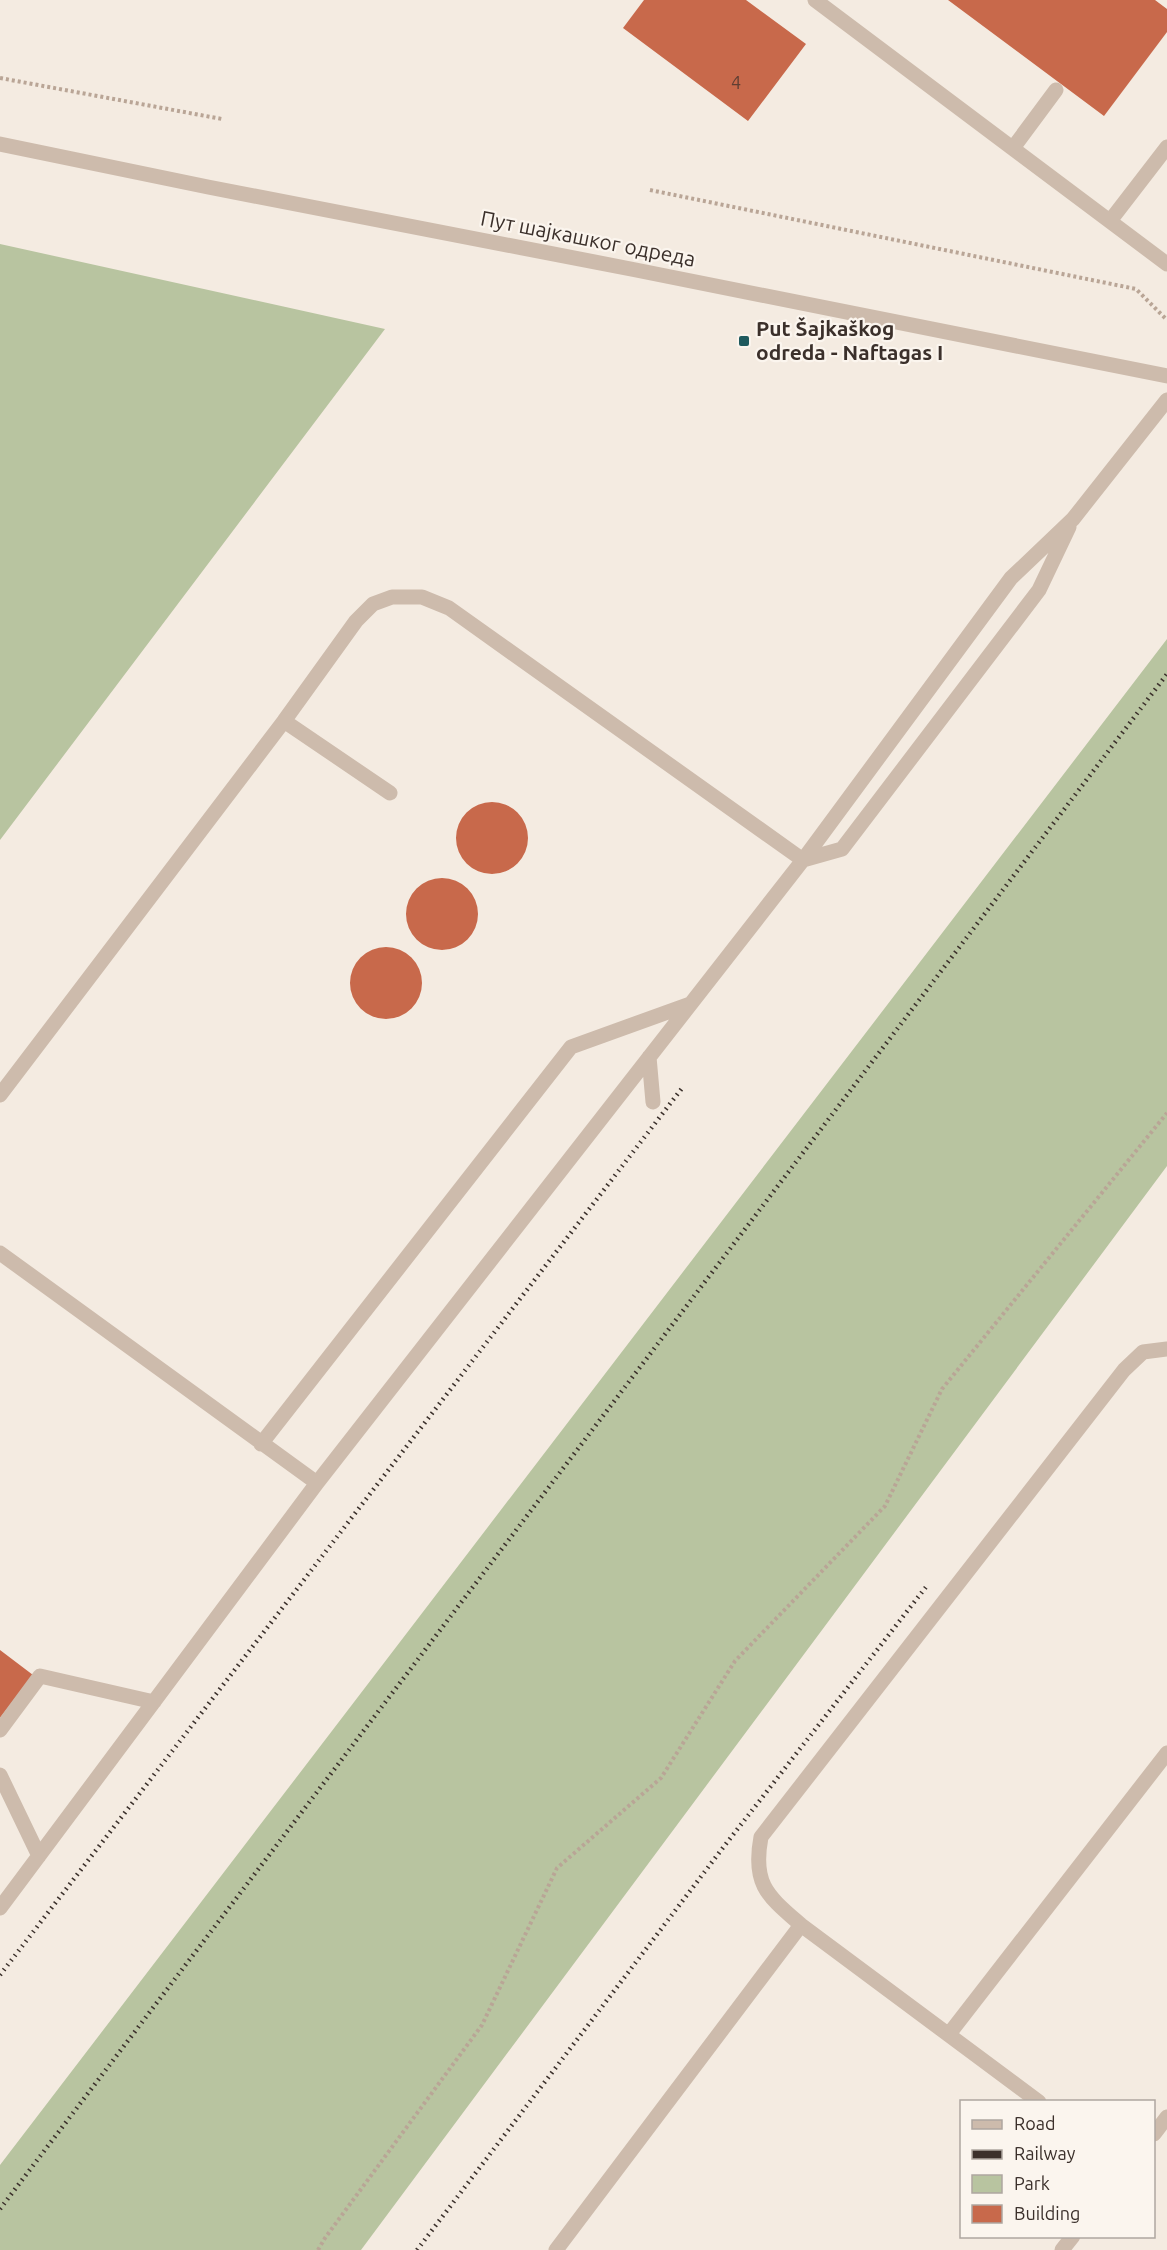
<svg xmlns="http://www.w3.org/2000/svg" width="1167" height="2250" font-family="Ubuntu,sans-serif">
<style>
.green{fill:#b8c4a0}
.building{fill:#c8694b}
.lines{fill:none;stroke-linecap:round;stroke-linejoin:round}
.path{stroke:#b9a596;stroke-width:4;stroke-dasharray:3 3;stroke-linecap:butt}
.minor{stroke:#cdbbac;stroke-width:15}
.rail{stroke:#3b302b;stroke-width:4.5;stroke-dasharray:1.5 4.5;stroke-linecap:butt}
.poi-dot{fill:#1f5a5e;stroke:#fbf5ee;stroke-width:2}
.labels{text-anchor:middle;stroke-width:4.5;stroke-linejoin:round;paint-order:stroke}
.number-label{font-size:18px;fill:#5e3e33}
.street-label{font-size:21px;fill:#3b302b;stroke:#fbf5ee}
.poi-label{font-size:21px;font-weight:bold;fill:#3b302b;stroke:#fbf5ee;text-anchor:start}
</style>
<rect width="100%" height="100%" fill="#f4ebe1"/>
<path class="green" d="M 0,244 L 385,329 L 0,840 Z
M 1167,639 L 1167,1166 L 361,2250 L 0,2250 L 0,2165 Z"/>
<path class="building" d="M 644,0 L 746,0 L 806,44 L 748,121 L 623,28 Z
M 948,0 L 1155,0 L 1167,9 L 1167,32 L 1104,116 Z
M456 838a36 36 0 1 1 72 0a36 36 0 1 1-72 0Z
M406 914a36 36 0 1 1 72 0a36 36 0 1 1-72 0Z
M350 983a36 36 0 1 1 72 0a36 36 0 1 1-72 0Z
M 0,1650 L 33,1675 L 0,1718 Z"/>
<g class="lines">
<path class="path" d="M 0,78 L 222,119
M 650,190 L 1136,289 L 1167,320
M 318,2250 L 325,2238 L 482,2025 L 557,1868 L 661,1778 L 735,1661 L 885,1506 L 942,1389 L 1167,1113"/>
<path class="minor" d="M 815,0 L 1167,264
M 0,144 L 208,187 L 636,270 L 1167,376
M 1013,148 L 1056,90
M 1110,221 L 1167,147
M 284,721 L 390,793
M 803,860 L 842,849 L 1039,590 L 1069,527
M 649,1057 L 653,1102
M 0,1095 L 284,721 L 356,621 L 373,604 L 392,597 L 422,597 L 449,608 L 803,860
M 0,1253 L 317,1483
M 261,1444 L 571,1047 L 690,1004
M 0,1730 L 40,1676 L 154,1702
M 0,1775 L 39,1856
M 0,1908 L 317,1483 L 803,860 L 1011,578 L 1073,519 L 1167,400
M 949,2034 L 1167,1753
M 1039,2102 L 801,1925 C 768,1896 752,1885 761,1837 L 1124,1370 L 1143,1352 L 1167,1349
M 1154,2134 L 1167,2117
M 556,2250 L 801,1925
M 1062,2250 L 1073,2236"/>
<path class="rail" d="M 0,1975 L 683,1087
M 0,2209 L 1167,674
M 417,2250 L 722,1849 L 926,1587"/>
</g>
<rect class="poi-dot" x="738" y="335" width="12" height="12" rx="3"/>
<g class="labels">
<g class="number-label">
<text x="736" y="89">4</text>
</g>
<g class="street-label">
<text transform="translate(588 239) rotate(11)" y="7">Пут шајкашког одреда</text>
</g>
<g class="poi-label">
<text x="756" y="336">Put Šajkaškog<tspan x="756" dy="24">odreda - Naftagas I</tspan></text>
</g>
</g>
<rect x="960" y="2100" width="195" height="138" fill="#fbf5ee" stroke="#aea6a0" stroke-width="1.5"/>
<rect x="972" y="2120" width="30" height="9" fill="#cdbbac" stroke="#aea6a0" stroke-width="1.5"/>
<text x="1014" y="2130" font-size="18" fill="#3b302b">Road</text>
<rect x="972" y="2150" width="30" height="9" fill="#3b302b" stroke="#aea6a0" stroke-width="1.5"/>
<text x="1014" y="2160" font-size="18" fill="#3b302b">Railway</text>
<rect x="972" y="2175" width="30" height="18" fill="#b8c4a0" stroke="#aea6a0" stroke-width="1.5"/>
<text x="1014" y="2190" font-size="18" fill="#3b302b">Park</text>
<rect x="972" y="2205" width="30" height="18" fill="#c8694b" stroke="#aea6a0" stroke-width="1.5"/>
<text x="1014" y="2220" font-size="18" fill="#3b302b">Building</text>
</svg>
